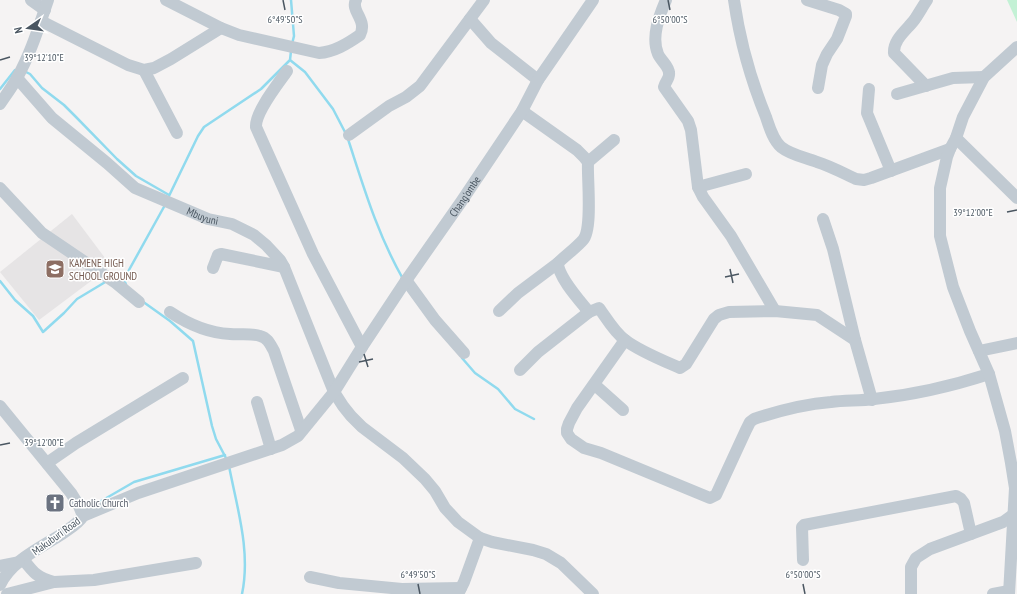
<svg xmlns="http://www.w3.org/2000/svg" width="1017" height="594" font-family="'PT Sans Narrow',sans-serif">
<style>
.education{fill:#e6e4e5}
.green{fill:#c3f1d5}
.lines{fill:none;stroke-linecap:round;stroke-linejoin:round}
.stream{stroke:#90daee;stroke-width:2.5}
.minor{stroke:#c1cad2;stroke-width:12}
.ticks{fill:none;stroke:#4a5661;stroke-width:1.5}
.labels{text-anchor:middle;stroke-width:3;stroke-linejoin:round;paint-order:stroke}
.street-label{font-size:11px;fill:#4a5661;stroke:#fff}
.education-label{font-size:11px;fill:#785e54;stroke:#fff;text-anchor:start}
.worship-label{font-size:11px;fill:#5b616d;stroke:#fff;text-anchor:start}
.ticks-label{font-size:10px;text-anchor:middle;fill:#4a5661;stroke:#fff;stroke-width:3;stroke-linejoin:round;paint-order:stroke}
</style>
<rect width="100%" height="100%" fill="#f5f3f3"/>
<path class="education" d="M 72,214 L 111,266 L 39,320 L 0,272 Z"/>
<path class="green" d="M 1007,0 L 1017,0 L 1017,22 Z"/>
<g class="lines">
<path class="stream" d="M 291,0 L 294,36 L 292,44
M 290,60 L 305,72 L 333,109 L 346,134
M 26,72 L 30,74 L 42,88 L 64,105 L 76,117 L 117,159 L 136,176 L 169,195
M 0,89 L 15,70
M 348,139 C 364,188 377,233 403,279
M 168,198 L 198,136 L 204,127 L 261,89 L 290,60 L 291,51
M 0,281 L 15,300 L 33,316 L 43,332 L 64,313 L 77,299 L 107,281
M 126,285 L 124,279 L 165,205
M 142,301 L 170,321 L 193,341 L 212,426 L 216,439 L 227,460
M 462,358 L 475,373 L 498,389 L 515,409 L 534,419
M 229,466 C 237,508 251,551 242,594
M 96,504 L 134,482 L 225,455"/>
<g class="minor">
<path d="M 31,0 L 45,10"/>
<path d="M 166,0 L 221,28 L 239,35 L 319,53 C 334,52 347,44 360,35 C 368,20 350,11 356,0"/>
<path d="M 666,0 C 659,16 651,37 658,54 C 661,61 669,66 669,73 C 670,78 665,82 664,87 L 688,121 L 691,130 L 698,187 L 703,197 L 731,236 L 775,311"/>
<path d="M 734,0 C 740,42 750,78 766,117 C 769,126 773,140 781,147 C 791,155 804,157 817,162 C 830,166 843,173 856,179 L 864,180 L 871,178 L 950,149"/>
<path d="M 807,0 L 839,10 L 846,14 L 846,16 L 837,39 L 827,54 L 822,65 L 818,88"/>
<path d="M 470,19 L 491,43 L 538,80"/>
<path d="M 41,21 L 128,65 L 144,70 L 154,68 L 171,59 L 221,28"/>
<path d="M 144,70 L 177,133"/>
<path d="M 287,71 C 278,84 255,112 256,127 L 313,254 L 362,347"/>
<path id="s1" d="M 17,78 L 52,118 L 107,163 L 135,188 L 208,219 L 232,224 L 254,235 L 266,245 L 280,260 L 284,267 L 334,392 L 343,406 L 351,416 L 362,427 L 403,458 L 425,479 L 435,491 L 445,508 L 458,522 L 480,538 L 492,542 L 533,550 L 546,554 L 561,563 L 593,594"/>
<path d="M 926,86 L 894,53 C 893,39 908,29 915,19 C 919,13 923,6 927,0"/>
<path d="M 869,89 L 867,113 L 891,171"/>
<path d="M 897,94 L 953,78 L 984,77"/>
<path d="M 0,104 C 6,95 12,87 17,78 C 31,53 39,26 48,0"/>
<path d="M 522,111 L 577,150 L 584,157 L 588,162 C 587,178 593,229 583,240 C 576,248 566,255 558,263 C 558,277 580,301 589,312 L 599,308 C 607,319 614,332 625,340 C 639,351 664,361 680,368 L 686,364 L 714,319 L 719,315 L 729,312 L 775,311 L 817,315 L 855,340"/>
<path d="M 349,135 L 389,106 L 406,97 L 420,86 L 484,0"/>
<path d="M 956,138 L 1017,198"/>
<path d="M 588,162 L 614,140"/>
<path d="M 698,187 L 746,174"/>
<path d="M 0,188 L 42,233 L 116,283 L 139,302"/>
<path d="M 823,219 L 833,249 L 855,340 L 872,400"/>
<path d="M 213,268 L 218,255 L 221,254 L 284,267"/>
<path d="M 406,280 L 435,320 L 464,353"/>
<path d="M 499,311 L 518,293 L 558,263"/>
<path d="M 170,312 C 188,324 208,333 230,334 C 239,335 252,333 260,336 C 268,338 270,344 274,351 L 301,430"/>
<path d="M 625,340 L 577,408 L 569,423 L 567,429 L 567,433 L 571,439 L 584,448 L 601,453 L 710,498 L 716,495 L 746,430 L 750,422 L 754,419 C 778,411 805,404 831,402 C 845,400 860,401 874,399 C 913,395 952,386 989,374"/>
<path d="M 979,351 L 1017,343"/>
<path d="M 520,370 L 538,352 L 589,312"/>
<path d="M 595,385 L 623,410"/>
<path d="M 257,402 L 271,449"/>
<path d="M 0,406 L 71,493 L 79,506 L 83,516 C 78,524 70,528 62,534 C 40,548 11,561 0,585"/>
<path d="M 47,463 L 76,443 L 183,378"/>
<path id="s2" d="M 83,516 L 138,493 L 282,445 L 298,436 L 334,392 L 362,347 L 405,282 L 461,202 L 522,111 L 538,80 L 593,0"/>
<path d="M 23,559 C 33,572 37,578 54,582"/>
<path d="M 803,560 L 802,527 L 804,525 L 956,496 L 961,499 L 964,503 L 971,534"/>
<path d="M 0,566 L 19,562"/>
<path d="M 310,577 L 339,583 L 402,589 L 461,588"/>
<path d="M 7,594 L 54,582 L 94,580 L 196,563"/>
<path d="M 458,594 L 464,582 L 480,538"/>
<path d="M 911,594 L 911,567 L 916,558 L 930,549 L 1003,522 L 1014,514"/>
<path d="M 993,594 L 1009,591"/>
<path d="M 1009,594 L 1015,488 L 1011,463 L 1005,431 L 989,374 L 970,331 L 953,287 L 940,236 L 940,188 L 947,157 L 950,149 L 956,138 L 963,117 L 984,77 L 1017,47"/>
</g>
</g>
<path class="ticks" d="M 283,0 L 285,10M 668,0 L 670,10M 0,60 L 10,57M 1007,212 L 1017,210M 730,269 L 733,283M 725,277 L 739,274M 364,354 L 368,367M 359,362 L 373,359M 0,445 L 10,443M 418,584 L 420,594M 803,584 L 805,594"/>
<defs>
<g id="school-square" transform="scale(1)"><rect x="-9" y="-9" width="18" height="18" rx="4" fill="#8d6e63" stroke="#fff"/><path d="M0-5L7-2L0 1L-7-2ZM-4 1L0 2.5L4 1V4Q0 6-4 4Z" fill="#fff"/></g>
<g id="church-square" transform="scale(1)"><rect x="-9" y="-9" width="18" height="18" rx="4" fill="#6b7280" stroke="#fff"/><path d="M-1.2-6h2.4v3.5h3.3v2.4h-3.3V6h-2.4V-.1h-3.3v-2.4h3.3Z" fill="#fff"/></g>
</defs>
<g fill-rule="evenodd">
<use href="#school-square" x="55" y="269"/>
<use href="#church-square" x="55" y="503"/>
</g>
<g class="labels">
<g class="street-label">
<text dy="4" stroke="none"><textPath href="#s2" startOffset="522">Chang'ombe</textPath></text>
<text dy="4" stroke="none"><textPath href="#s1" startOffset="235">Mbuyuni</textPath></text>
<text transform="translate(56 536) rotate(-36)" y="4">Makuburi Road</text>
</g>
<g class="education-label">
<text x="69" y="267">KAMENE HIGH<tspan x="69" dy="13">SCHOOL GROUND</tspan></text>
</g>
<g class="worship-label">
<text x="69" y="507">Catholic Church</text>
</g>
</g>
<g class="ticks-label">
<text x="285" y="23">6°49'50"S</text>
<text x="670" y="23">6°50'00"S</text>
<text x="44" y="61">39°12'10"E</text>
<text x="973" y="216">39°12'00"E</text>
<text x="44" y="446">39°12'00"E</text>
<text x="418" y="578">6°49'50"S</text>
<text x="803" y="578">6°50'00"S</text>
</g>
<g transform="translate(28 28) rotate(257)" stroke="#ffffff" stroke-width="3" paint-order="stroke">
<path d="M0-3L7 15L0 10L-7 15Z" fill="#4a5661"/>
<text y="-6" font-size="11" font-weight="bold" text-anchor="middle" fill="#4a5661">N</text>
</g>
</svg>
